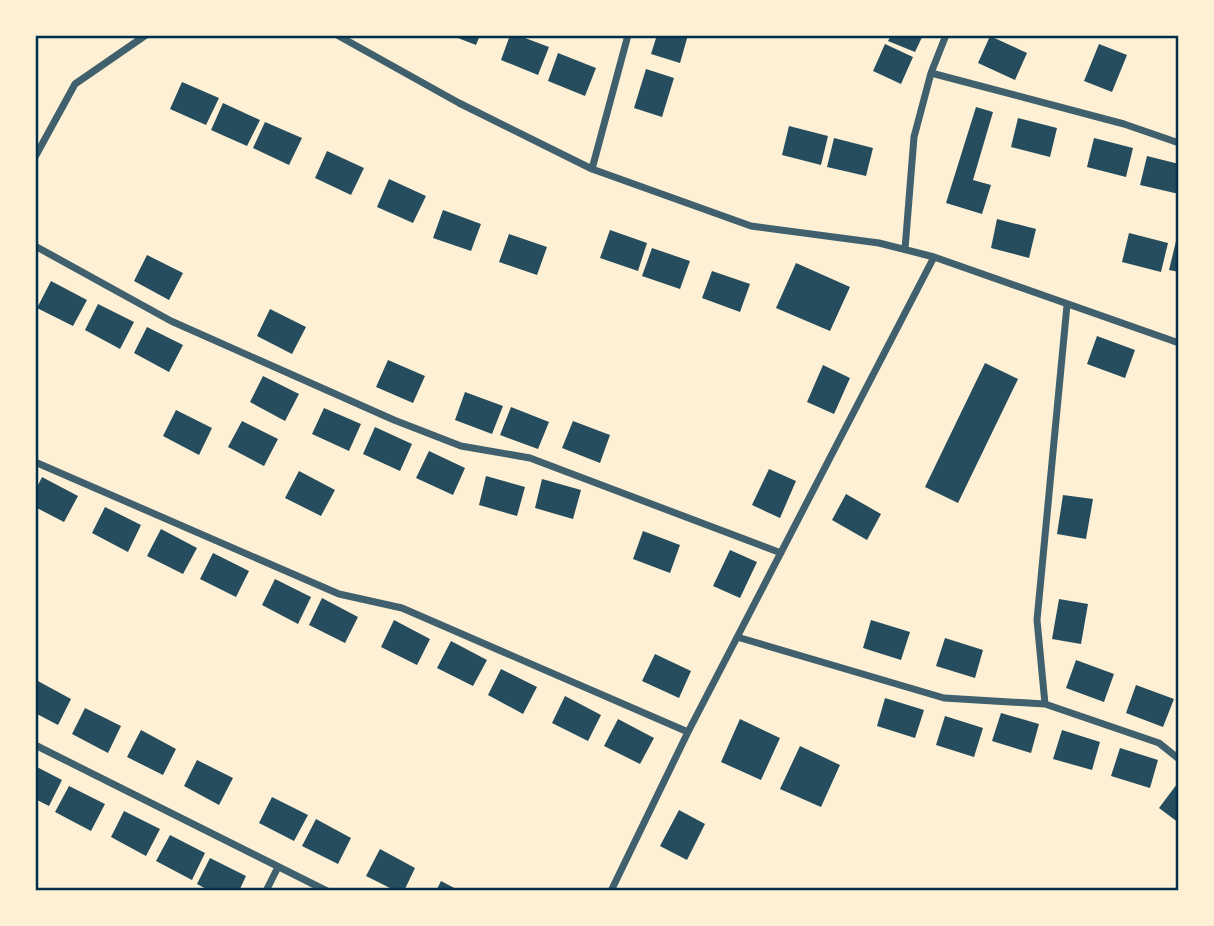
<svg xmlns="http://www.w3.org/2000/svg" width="1214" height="926" font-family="'IBM Plex Serif',serif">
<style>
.building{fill:#264d5e}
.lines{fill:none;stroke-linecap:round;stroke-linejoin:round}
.minor{stroke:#3f606c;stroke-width:7}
.neatline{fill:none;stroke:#003049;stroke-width:2.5}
</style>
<rect width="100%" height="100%" fill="#fdf0d5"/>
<path class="building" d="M 450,35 L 480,35 L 476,45 Z
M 510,35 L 517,35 L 549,47 L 538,75 L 501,60 Z
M 657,35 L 688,35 L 680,63 L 651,54 Z
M 891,35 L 923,35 L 915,52 L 888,41 Z
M 990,36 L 1027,53 L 1015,80 L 978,63 Z
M 885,44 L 913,57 L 901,84 L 873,71 Z
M 1099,44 L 1127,55 L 1112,92 L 1084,81 Z
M 558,53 L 596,68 L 585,96 L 548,81 Z
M 646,69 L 674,78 L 662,117 L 634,108 Z
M 182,82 L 219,98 L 206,125 L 170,109 Z
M 223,103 L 260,120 L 247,146 L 211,130 Z
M 976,107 L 993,112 L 973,180 L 991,185 L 982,214 L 946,203 Z
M 1018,118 L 1057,128 L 1050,157 L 1011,147 Z
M 265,122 L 302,138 L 289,165 L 253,148 Z
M 789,126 L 828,136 L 821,165 L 782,155 Z
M 834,138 L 873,148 L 866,176 L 827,167 Z
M 1094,138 L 1133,148 L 1126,177 L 1087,167 Z
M 327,151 L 364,168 L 351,195 L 315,178 Z
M 1147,156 L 1179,164 L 1179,194 L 1140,185 Z
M 389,179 L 426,196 L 413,223 L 377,207 Z
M 443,210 L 481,224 L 471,251 L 433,238 Z
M 997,219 L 1036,229 L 1029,258 L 991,248 Z
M 610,230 L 647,243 L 638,271 L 600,258 Z
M 1129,233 L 1168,243 L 1161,272 L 1122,262 Z
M 509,234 L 547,247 L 537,275 L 499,262 Z
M 1176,241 L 1179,242 L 1179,272 L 1169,270 Z
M 652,248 L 690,261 L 680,289 L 642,276 Z
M 147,255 L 183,273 L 169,300 L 134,281 Z
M 796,263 L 850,287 L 830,331 L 776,308 Z
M 712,271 L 750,284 L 740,312 L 702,298 Z
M 51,281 L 87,300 L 73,326 L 37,308 Z
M 98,304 L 134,322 L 120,349 L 85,330 Z
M 270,309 L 306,327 L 292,354 L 257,336 Z
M 147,327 L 183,345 L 169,372 L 134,353 Z
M 1097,336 L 1135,350 L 1125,378 L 1087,364 Z
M 388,360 L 425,376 L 413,403 L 376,387 Z
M 985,363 L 1018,379 L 958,503 L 925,487 Z
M 823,365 L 850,378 L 834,414 L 807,402 Z
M 263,376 L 299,394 L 285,421 L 250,402 Z
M 465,392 L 503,406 L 492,434 L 455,420 Z
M 511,407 L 549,422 L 538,449 L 500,435 Z
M 324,408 L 361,424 L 349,451 L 312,434 Z
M 176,410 L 212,428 L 199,455 L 163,436 Z
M 242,421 L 278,439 L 264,466 L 228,447 Z
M 573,421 L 610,435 L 600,463 L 562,448 Z
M 375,427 L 412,444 L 400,471 L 363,454 Z
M 429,451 L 465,468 L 453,495 L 416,478 Z
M 769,469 L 796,481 L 780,518 L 752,505 Z
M 299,471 L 335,490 L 321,516 L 285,498 Z
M 486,476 L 525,487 L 517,516 L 479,505 Z
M 42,477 L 78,496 L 64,522 L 35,507 L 35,491 Z
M 542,479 L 581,490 L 573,519 L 535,508 Z
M 846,494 L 881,514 L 867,540 L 832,520 Z
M 1063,495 L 1093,499 L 1086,539 L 1057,534 Z
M 105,507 L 141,525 L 128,552 L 92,533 Z
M 161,529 L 197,548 L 183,574 L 147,556 Z
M 643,531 L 680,545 L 670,573 L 633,559 Z
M 730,550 L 757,562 L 740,598 L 713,586 Z
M 213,553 L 249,571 L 236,597 L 200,579 Z
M 275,579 L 311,597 L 298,624 L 262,605 Z
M 322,598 L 358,617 L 345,643 L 309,625 Z
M 1059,599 L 1088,604 L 1081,644 L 1052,639 Z
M 394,620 L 430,639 L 417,665 L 381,647 Z
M 871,620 L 910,632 L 901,660 L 863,648 Z
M 945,638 L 983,650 L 975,678 L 936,666 Z
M 451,641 L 487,660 L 473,686 L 437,668 Z
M 655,654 L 691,671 L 679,698 L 642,681 Z
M 1076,660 L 1114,674 L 1104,702 L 1066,688 Z
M 501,669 L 537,687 L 523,714 L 488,695 Z
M 36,680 L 71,699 L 58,725 L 35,713 Z
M 1136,685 L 1174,699 L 1163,727 L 1126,713 Z
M 565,696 L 601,715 L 588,741 L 552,723 Z
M 885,698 L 924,710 L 915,738 L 877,726 Z
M 85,708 L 121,726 L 108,753 L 72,734 Z
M 1001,713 L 1039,724 L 1031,753 L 992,741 Z
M 945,716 L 983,728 L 974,757 L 936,745 Z
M 618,719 L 654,738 L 640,764 L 604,746 Z
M 740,719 L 780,738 L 761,780 L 721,762 Z
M 141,730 L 176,749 L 163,775 L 127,757 Z
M 1062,730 L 1100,742 L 1092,770 L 1053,759 Z
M 800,746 L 840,765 L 821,807 L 780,789 Z
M 1120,748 L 1158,760 L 1150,788 L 1111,776 Z
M 197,760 L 233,778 L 219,805 L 184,786 Z
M 35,766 L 62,780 L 49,806 L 35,799 Z
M 1177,784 L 1179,786 L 1179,823 L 1159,808 Z
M 69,786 L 105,804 L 91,831 L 55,812 Z
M 272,797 L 308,815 L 294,841 L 259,823 Z
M 679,810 L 705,824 L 687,860 L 660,846 Z
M 124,811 L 160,829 L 146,856 L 111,837 Z
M 316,819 L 351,838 L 338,864 L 302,846 Z
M 170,835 L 205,853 L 192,880 L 156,861 Z
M 380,849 L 415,868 L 404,891 L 396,891 L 366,876 Z
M 210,858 L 246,876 L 239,891 L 210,891 L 197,884 Z
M 441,881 L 460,891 L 436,891 Z"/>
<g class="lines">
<path class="minor" d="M 337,35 L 459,103 L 592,169 L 751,226 L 879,243 L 934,257 L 1179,343
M 931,73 L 1124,124 L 1179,143
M 35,157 L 75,84 L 146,35
M 592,169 L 628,35
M 35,246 L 171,321 L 394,420 L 461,446 L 530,458 L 781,553
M 905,249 L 914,137 L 931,73 L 946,35
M 35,462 L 339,594 L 402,608 L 688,732
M 737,637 L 944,698 L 1045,704 L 1159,743 L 1179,759
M 1045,704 L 1037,620 L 1067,305
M 35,745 L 327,891
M 266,891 L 278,867
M 611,891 L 688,732 L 934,257"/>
</g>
<rect width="1214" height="926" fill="none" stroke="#fdf0d5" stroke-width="74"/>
<rect x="37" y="37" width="1140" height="852" class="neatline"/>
</svg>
